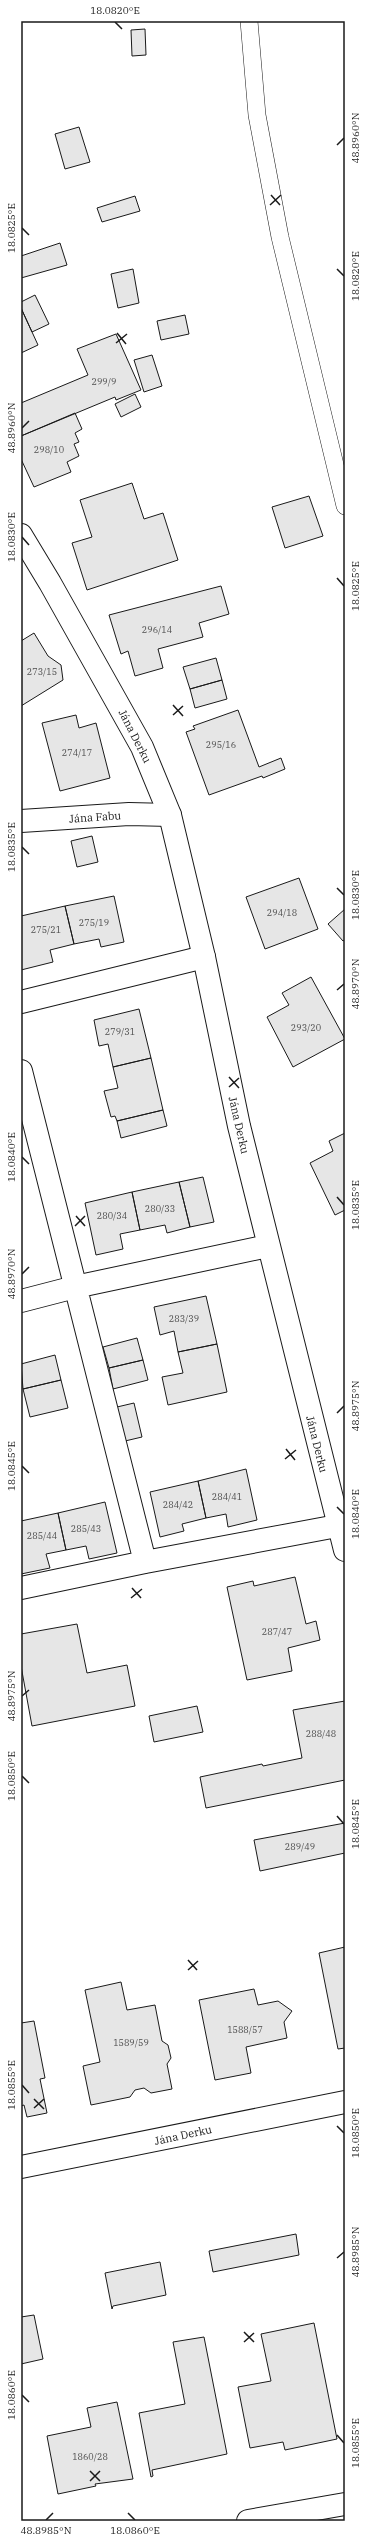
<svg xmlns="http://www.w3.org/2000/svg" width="366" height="2542" font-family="'IBM Plex Serif',serif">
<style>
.building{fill:#e6e6e6;stroke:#1a1a1a}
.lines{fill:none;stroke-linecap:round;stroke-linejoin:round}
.lane-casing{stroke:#1a1a1a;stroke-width:18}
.street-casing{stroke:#1a1a1a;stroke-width:24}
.secondary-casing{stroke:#1a1a1a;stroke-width:24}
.lane{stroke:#fff;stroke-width:17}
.street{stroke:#fff;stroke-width:22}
.secondary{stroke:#fff;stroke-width:22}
.ticks{fill:none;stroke:#1a1a1a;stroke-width:1.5}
.labels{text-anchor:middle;stroke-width:3;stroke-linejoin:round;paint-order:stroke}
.number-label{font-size:9px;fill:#4d4d4d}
.street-label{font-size:11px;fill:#1a1a1a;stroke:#fff}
.neatline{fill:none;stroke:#1a1a1a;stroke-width:1.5}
.ticks-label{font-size:10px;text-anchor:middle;fill:#1a1a1a}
</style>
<rect width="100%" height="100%" fill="#fff"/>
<path class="building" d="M 145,29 L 146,55 L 132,56 L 131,30 Z
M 79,127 L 90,162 L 65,169 L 55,134 Z
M 135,196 L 140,211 L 102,222 L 97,208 Z
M 60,243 L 67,265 L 21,278 L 21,256 Z
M 133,269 L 139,303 L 118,308 L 111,274 Z
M 35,295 L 49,324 L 32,332 L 21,308 L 21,302 Z
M 21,308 L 38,345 L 21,353 Z
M 185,315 L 189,334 L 161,340 L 157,321 Z
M 116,334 L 141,390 L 116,400 L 115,397 L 21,436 L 21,403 L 88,375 L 77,349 Z
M 152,355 L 162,386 L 144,392 L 134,360 Z
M 135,394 L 141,407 L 121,417 L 115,404 Z
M 75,413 L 82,429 L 75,433 L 79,442 L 74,444 L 79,456 L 67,462 L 71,472 L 34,487 L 21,459 L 21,436 Z
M 132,483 L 144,519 L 163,513 L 178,560 L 87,590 L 72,543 L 92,537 L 80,500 Z
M 309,496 L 323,536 L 285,548 L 272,507 Z
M 221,586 L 229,614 L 199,623 L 203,637 L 158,649 L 163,668 L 135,676 L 128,651 L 121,654 L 109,615 Z
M 34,633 L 48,656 L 61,665 L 63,680 L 21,706 L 21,641 Z
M 216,658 L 222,680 L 190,689 L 183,667 Z
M 222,680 L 227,699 L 195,708 L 190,689 Z
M 238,710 L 259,767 L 281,758 L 285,769 L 263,778 L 262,776 L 209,795 L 186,732 L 195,729 L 193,726 Z
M 76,715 L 79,728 L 96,723 L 110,778 L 60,791 L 42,723 Z
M 92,836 L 98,862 L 77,867 L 71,841 Z
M 299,878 L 318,929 L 265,949 L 246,897 Z
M 114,896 L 124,942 L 101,947 L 99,939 L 74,944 L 65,906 Z
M 65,906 L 74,944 L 50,950 L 53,962 L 21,970 L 21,916 Z
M 345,909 L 345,940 L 343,941 L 328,924 Z
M 311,977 L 345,1039 L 293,1067 L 267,1017 L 289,1005 L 282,993 Z
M 139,1009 L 151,1058 L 113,1067 L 108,1044 L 99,1046 L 94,1020 Z
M 151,1058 L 163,1110 L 117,1121 L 115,1116 L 111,1117 L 104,1091 L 118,1088 L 113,1067 Z
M 163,1110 L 167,1126 L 121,1138 L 117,1121 Z
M 345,1133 L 345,1210 L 335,1215 L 310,1163 L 333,1151 L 329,1141 Z
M 203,1177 L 214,1222 L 190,1227 L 179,1182 Z
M 179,1182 L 190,1227 L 167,1233 L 165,1225 L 140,1230 L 132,1192 Z
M 132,1192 L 140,1230 L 120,1234 L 123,1249 L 96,1255 L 85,1203 Z
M 206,1296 L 217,1344 L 178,1352 L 174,1331 L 160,1335 L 154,1307 Z
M 137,1338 L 143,1360 L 109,1368 L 103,1347 Z
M 217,1344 L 227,1392 L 168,1405 L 162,1377 L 183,1373 L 178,1352 Z
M 55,1355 L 61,1380 L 23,1389 L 21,1364 Z
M 143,1360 L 148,1380 L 113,1389 L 109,1368 Z
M 61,1380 L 68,1408 L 30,1417 L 23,1389 Z
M 134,1403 L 142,1437 L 125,1441 L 117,1407 Z
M 246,1469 L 257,1520 L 228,1527 L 226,1514 L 206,1518 L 198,1481 Z
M 198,1481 L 206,1518 L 182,1524 L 184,1531 L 160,1537 L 150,1492 Z
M 105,1502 L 117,1553 L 89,1559 L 86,1546 L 66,1550 L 58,1513 Z
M 58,1513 L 66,1550 L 46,1554 L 50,1568 L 21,1574 L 21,1521 Z
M 295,1577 L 306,1624 L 316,1621 L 320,1640 L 288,1648 L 292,1671 L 247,1680 L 227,1587 L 253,1581 L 254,1586 Z
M 77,1624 L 87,1673 L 127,1665 L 135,1706 L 32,1726 L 21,1666 L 21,1634 Z
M 345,1701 L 345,1780 L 206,1808 L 200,1777 L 262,1764 L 263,1766 L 302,1758 L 293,1710 Z
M 197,1706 L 203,1732 L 154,1742 L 149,1716 Z
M 345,1823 L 345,1853 L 260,1871 L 254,1840 Z
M 345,1947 L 345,2048 L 338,2049 L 319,1953 Z
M 121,1982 L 127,2010 L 155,2005 L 162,2041 L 168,2045 L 171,2058 L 167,2064 L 172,2089 L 151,2093 L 144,2088 L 135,2090 L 130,2097 L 91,2105 L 83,2066 L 100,2062 L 85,1990 Z
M 254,1989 L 258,2005 L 278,2001 L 292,2011 L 284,2022 L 287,2038 L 246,2047 L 251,2073 L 215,2080 L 199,2000 Z
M 34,2021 L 45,2078 L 40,2079 L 47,2113 L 27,2117 L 24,2105 L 21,2106 L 21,2023 Z
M 296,2234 L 299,2255 L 213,2272 L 209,2251 Z
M 160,2262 L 166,2295 L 113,2306 L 112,2309 L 105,2273 Z
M 34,2315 L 43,2359 L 21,2364 L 21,2317 Z
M 314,2323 L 337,2439 L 285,2450 L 283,2442 L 250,2448 L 238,2387 L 271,2381 L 261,2334 Z
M 204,2337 L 227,2454 L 152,2470 L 153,2476 L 151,2477 L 139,2413 L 185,2404 L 173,2342 Z
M 117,2402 L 133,2479 L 95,2484 L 96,2486 L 58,2494 L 47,2436 L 91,2427 L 87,2408 Z"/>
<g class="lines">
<g class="lane-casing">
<path id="lane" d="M 249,21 L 257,115 L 280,237 L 345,506"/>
</g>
<g class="street-casing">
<path id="street" d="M 21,821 L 129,814 L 170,815
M 21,1002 L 204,957
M 21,1071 L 145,1562
M 21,1301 L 75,1287 L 268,1246
M 21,1588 L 145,1562 L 337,1526
M 21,2167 L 345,2102
M 248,2521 L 345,2504"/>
</g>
<g class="secondary-casing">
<path id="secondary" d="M 21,535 L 50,583 L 142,747 L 170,815 L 204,957 L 239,1126 L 345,1550"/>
</g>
<use href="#lane" class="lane"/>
<use href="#street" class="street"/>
<use href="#secondary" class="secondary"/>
</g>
<path class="ticks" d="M 115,22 L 122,29M 337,145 L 344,138M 271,195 L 280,205M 270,205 L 281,195M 22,228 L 29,235M 337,269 L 344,276M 117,333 L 126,344M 116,343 L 127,334M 22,428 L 29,421M 22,537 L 29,545M 337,578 L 344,586M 173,705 L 183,716M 173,715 L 183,706M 22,847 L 29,854M 337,888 L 344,895M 337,990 L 344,984M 229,1077 L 239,1088M 229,1087 L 239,1078M 22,1157 L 29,1164M 337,1197 L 344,1205M 76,1216 L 85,1226M 75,1226 L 85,1216M 22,1274 L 29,1267M 337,1413 L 344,1406M 286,1449 L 295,1460M 285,1459 L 296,1450M 22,1466 L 29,1473M 337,1507 L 344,1514M 132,1588 L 141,1598M 131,1598 L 142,1589M 22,1696 L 29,1690M 22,1776 L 29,1783M 337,1816 L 344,1824M 188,1960 L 197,1970M 188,1970 L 198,1961M 22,2085 L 29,2093M 34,2099 L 44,2109M 34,2108 L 44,2099M 337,2126 L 344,2133M 337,2258 L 344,2252M 244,2332 L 254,2342M 244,2342 L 254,2333M 22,2395 L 29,2402M 337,2435 L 344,2443M 90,2471 L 100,2481M 90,2481 L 100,2471M 128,2513 L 135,2520M 46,2520 L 53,2513"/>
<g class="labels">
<g class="number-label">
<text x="104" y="385">299/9</text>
<text x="49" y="453">298/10</text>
<text x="157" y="633">296/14</text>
<text x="42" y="675">273/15</text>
<text x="221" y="748">295/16</text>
<text x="77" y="756">274/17</text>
<text x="282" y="916">294/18</text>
<text x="94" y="926">275/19</text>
<text x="46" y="933">275/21</text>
<text x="306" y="1031">293/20</text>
<text x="120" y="1035">279/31</text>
<text x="160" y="1212">280/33</text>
<text x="112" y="1219">280/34</text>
<text x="184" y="1322">283/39</text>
<text x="227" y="1500">284/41</text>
<text x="178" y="1508">284/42</text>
<text x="86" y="1532">285/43</text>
<text x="42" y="1539">285/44</text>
<text x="277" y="1635">287/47</text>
<text x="321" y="1737">288/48</text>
<text x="300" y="1850">289/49</text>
<text x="245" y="2033">1588/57</text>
<text x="131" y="2046">1589/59</text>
<text x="90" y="2460">1860/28</text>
</g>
<g class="street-label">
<text transform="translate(135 736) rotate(63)" y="4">Jána Derku</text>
<text transform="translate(95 817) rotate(-4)" y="4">Jána Fabu</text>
<text transform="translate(239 1125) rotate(77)" y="4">Jána Derku</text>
<text transform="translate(317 1444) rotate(76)" y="4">Jána Derku</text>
<text transform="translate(183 2135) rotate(-12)" y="4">Jána Derku</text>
</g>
</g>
<rect width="366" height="2542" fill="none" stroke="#ffffff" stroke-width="44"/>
<rect x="22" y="22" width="322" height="2498" class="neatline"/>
<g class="ticks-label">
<text x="115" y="14">18.0820°E</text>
<text transform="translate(355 138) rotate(-90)" y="4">48.8960°N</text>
<text transform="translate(11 228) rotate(-90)" y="4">18.0825°E</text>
<text transform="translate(355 276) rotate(-90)" y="4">18.0820°E</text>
<text transform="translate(11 428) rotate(-90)" y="4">48.8960°N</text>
<text transform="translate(11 537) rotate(-90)" y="4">18.0830°E</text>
<text transform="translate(355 586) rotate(-90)" y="4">18.0825°E</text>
<text transform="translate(11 847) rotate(-90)" y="4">18.0835°E</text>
<text transform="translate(355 895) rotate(-90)" y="4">18.0830°E</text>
<text transform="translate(355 984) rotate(-90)" y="4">48.8970°N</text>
<text transform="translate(11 1157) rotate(-90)" y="4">18.0840°E</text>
<text transform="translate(355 1205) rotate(-90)" y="4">18.0835°E</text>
<text transform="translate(11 1274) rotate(-90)" y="4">48.8970°N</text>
<text transform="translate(355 1406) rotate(-90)" y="4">48.8975°N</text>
<text transform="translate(11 1466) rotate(-90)" y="4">18.0845°E</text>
<text transform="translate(355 1514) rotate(-90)" y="4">18.0840°E</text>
<text transform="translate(11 1696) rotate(-90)" y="4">48.8975°N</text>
<text transform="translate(11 1776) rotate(-90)" y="4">18.0850°E</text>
<text transform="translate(355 1824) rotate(-90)" y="4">18.0845°E</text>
<text transform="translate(11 2085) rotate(-90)" y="4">18.0855°E</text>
<text transform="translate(355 2133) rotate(-90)" y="4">18.0850°E</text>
<text transform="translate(355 2252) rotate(-90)" y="4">48.8985°N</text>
<text transform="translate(11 2395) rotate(-90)" y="4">18.0860°E</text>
<text transform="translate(355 2443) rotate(-90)" y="4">18.0855°E</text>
<text x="46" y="2534">48.8985°N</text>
<text x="135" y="2534">18.0860°E</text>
</g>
</svg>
